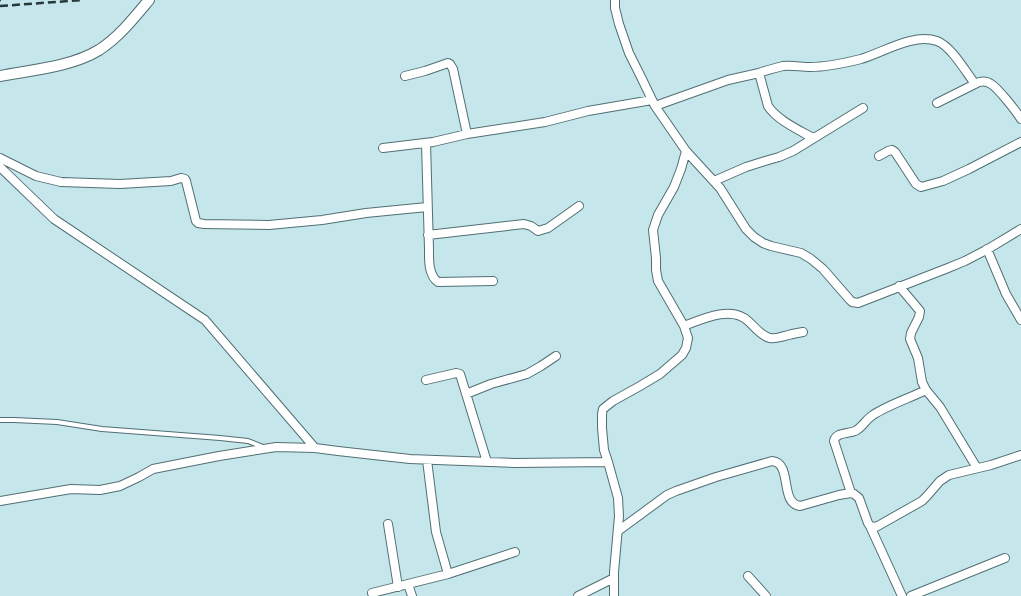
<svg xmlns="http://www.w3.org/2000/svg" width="1021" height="596" font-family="Commissioner,sans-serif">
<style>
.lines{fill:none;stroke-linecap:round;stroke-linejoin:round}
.service-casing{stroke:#516f73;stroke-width:6}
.minor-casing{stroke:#516f73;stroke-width:10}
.tertiary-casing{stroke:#516f73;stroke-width:12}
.service{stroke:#fff;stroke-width:4}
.minor{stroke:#fff;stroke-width:8}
.tertiary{stroke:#fff;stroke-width:10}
.rail{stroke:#28383a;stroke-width:2.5;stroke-dasharray:8 4;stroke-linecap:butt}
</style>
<rect width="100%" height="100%" fill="#c5e6eb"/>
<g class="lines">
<g class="service-casing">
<path id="service" d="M 0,420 L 14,420 L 57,422 L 102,429 L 220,438 L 248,441 L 263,447"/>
</g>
<g class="minor-casing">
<path id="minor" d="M 615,0 L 615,8 L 619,24 L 629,53 L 641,77 L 655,106 L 686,151 L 720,188 L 746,229 L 754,237 L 763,243 L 771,246 L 801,253 L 811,259 L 823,269 L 850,300 L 852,302 L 858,303 L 948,268 L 965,261 L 988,249 L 1021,229
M 759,73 C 767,70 775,68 783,66 C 792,65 801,67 810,67 C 827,67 845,63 861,59 C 884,52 913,33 937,41 C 951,46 966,72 975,84
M 405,76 L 425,71 L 448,63 L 450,64 L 453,69 L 467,134
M 937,103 L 979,82 C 983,81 987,81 991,84 C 998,88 1016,111 1021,119
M 655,106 L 728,80 L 759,73 L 768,106 C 777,120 799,130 813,138
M 426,143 L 429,249 C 429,259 428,275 438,282 L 493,281
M 383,148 L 433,142 L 467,134 L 545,122 L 588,111 L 652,100
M 879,156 L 888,151 L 892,150 L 895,152 L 916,184 L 921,187 L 943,181 L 969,169 L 1021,142
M 0,158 L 36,176 L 61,182 L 120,184 L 171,181 L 181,178 L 185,179 L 186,181 L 196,221 L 198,223 L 204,224 L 269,225 L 322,220 L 366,213 L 427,207
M 0,167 L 54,219 L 205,320 L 315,448
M 714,181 L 746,167 L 765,161 L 779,157 L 793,151 L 863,108
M 428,235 L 524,224 L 531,226 L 538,231 L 548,228 L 579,206
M 987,249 L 1006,294 L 1021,320
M 899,286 L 920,311 L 919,317 L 911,333 L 910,339 L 918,358 L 922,382 L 926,390 L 940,407 L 977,468
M 684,326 C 702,319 732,305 748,321 C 754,326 761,336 770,338 C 775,339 780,337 785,336 C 791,334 797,333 803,332
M 426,380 L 456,373 L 460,374 L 487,462
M 466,394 L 491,384 L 527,374 L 541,366 L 556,356
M 608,462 L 618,498 L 619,516 L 614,572 L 614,596
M 851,493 L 834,441 C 836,432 848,434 855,431 C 862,428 866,419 873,415 C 888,405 910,398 926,390
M 0,501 L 71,489 L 100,490 L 120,486 L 139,477 L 153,469 L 219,456 L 276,447 L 315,448 L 338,451 L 410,459 L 436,460 L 515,463 L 608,462 L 604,450 L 602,428 L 602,414 L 603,409 L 613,401 L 640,386 L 660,374 L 682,355 L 686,348 L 688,338 L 684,326 L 658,281 L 656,270 L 656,258 L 653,230 L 658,215 L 674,187 L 681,169 L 686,151
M 388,524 L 398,587
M 870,526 L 902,596
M 618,531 L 667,495 L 676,491 L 716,477 L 772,461 C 793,463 779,503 800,506 L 839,495 L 851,493 L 854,494 L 859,498 L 868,523 L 870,526 L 876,527 L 922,501 L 927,496 L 940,481 L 949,475 L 991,465 L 1021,455
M 448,574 L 515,552
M 748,576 L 766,596
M 408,584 L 412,596
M 372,593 L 448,574 L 436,532 L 427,460
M 578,596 L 614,578
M 911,596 L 1005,558"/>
</g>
<g class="tertiary-casing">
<path id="tertiary" d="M 0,76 C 32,70 71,67 99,50 C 119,37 134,18 149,0"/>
</g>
<use href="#service" class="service"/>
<use href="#minor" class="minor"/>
<use href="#tertiary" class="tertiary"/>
<path class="rail" d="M 0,0 L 1,0
M 0,6 L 83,0"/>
</g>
</svg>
